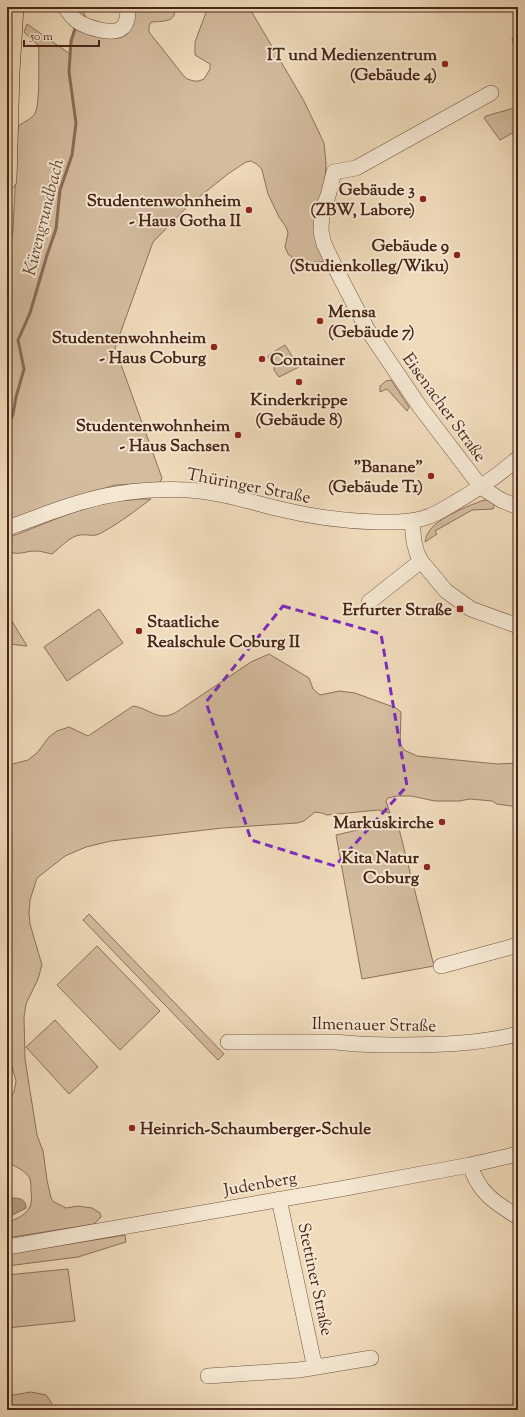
<svg xmlns="http://www.w3.org/2000/svg" width="525" height="1417" font-family="'Sorts Mill Goudy',serif">
<style>
.green{fill:#d4bc9f;stroke:#8e705b}
.water{fill:#b79d83;stroke:#8b6d58}
.lines{fill:none;stroke-linecap:round;stroke-linejoin:round}
.stream{stroke:#8b6d58;stroke-width:3}
.minor-casing{stroke:#735240;stroke-width:16}
.major-casing{stroke:#492517;stroke-width:20}
.minor{stroke:#f5e8d3;stroke-width:15}
.major{stroke:#f0dbbb;stroke-width:19}
.marked{fill:none;stroke:#7b2cbf;stroke-width:3;stroke-dasharray:8 5;stroke-linejoin:round}
.poi-dot{fill:#8f2418;stroke:#f5e8d3;stroke-width:1.5}
.labels{text-anchor:middle;stroke-width:4;stroke-linejoin:round;paint-order:stroke}
.poi-label{font-size:17px;font-weight:bold;fill:#492517;stroke:#f5e8d3;text-anchor:end}
.street-label{font-size:17px;fill:#492517;stroke:#f5e8d3}
.water-label{font-size:18px;font-style:italic;fill:#6a4937;stroke:#f5e8d3}
</style>
<rect width="100%" height="100%" fill="#f0dbbb"/>
<filter id="stains"><feTurbulence type="fractalNoise" baseFrequency=".005" numOctaves="4"/><feColorMatrix values="0 0 0 0 .2 0 0 0 0 .09 0 0 0 0 .02 0 0 0 .5 -.17"/></filter>
<radialGradient id="worn" r=".72"><stop offset=".6" stop-color="#630" stop-opacity="0"/><stop offset="1" stop-color="#630" stop-opacity=".3"/></radialGradient>
<path class="green" d="M 77,7 L 86,7 L 83,11 C 92,32 103,44 126,35 L 131,23 L 132,7 L 174,7 C 178,23 162,21 151,22 L 149,26 L 149,32 L 183,75 L 187,79 L 194,81 L 199,81 L 204,79 L 210,69 L 210,64 L 195,55 L 195,42 L 208,7 L 252,7 L 250,9 L 304,101 L 324,143 L 326,163 L 324,196 L 328,261 L 304,263 L 293,258 L 288,254 L 285,247 L 288,233 L 286,227 L 279,217 L 268,194 L 262,170 L 260,167 L 255,163 L 251,161 L 246,162 L 228,174 L 189,205 L 153,242 L 115,348 L 162,478 L 159,484 L 156,483 L 115,485 L 62,501 L 7,522 L 7,262 L 13,230 L 18,126 C 22,123 30,120 34,115 C 41,106 38,60 39,46 L 24,32 L 27,24 L 70,54 Z
M 518,33 L 518,56 L 517,57 L 512,39 Z
M 514,108 L 515,112 L 518,111 L 518,130 L 500,140 L 484,118 L 486,116 Z
M 285,345 L 299,367 L 279,377 L 274,370 L 274,366 L 268,357 L 270,354 Z
M 391,380 L 409,407 L 407,411 L 387,389 L 380,392 L 380,386 L 386,381 Z
M 139,499 L 151,499 C 135,511 117,525 99,534 C 92,537 87,534 80,535 C 70,536 60,548 52,554 C 47,553 41,551 35,551 C 24,551 17,557 7,550 L 7,538 C 35,528 62,515 91,507 C 106,502 123,501 139,499 Z
M 484,500 L 496,501 L 493,509 L 472,510 L 435,531 L 437,534 L 425,542 C 426,539 426,535 428,533 C 436,518 468,506 484,500 Z
M 99,609 L 123,643 L 67,681 L 44,647 Z
M 7,613 L 27,646 L 9,644 L 7,642 Z
M 269,654 L 309,678 L 313,689 L 320,695 L 339,691 L 355,693 L 396,708 L 401,712 L 400,744 L 404,750 L 417,756 L 497,764 L 518,763 L 518,807 L 497,804 L 492,801 L 470,799 L 459,801 L 435,801 L 411,796 L 397,796 L 388,798 L 386,801 L 390,813 L 378,810 L 327,815 L 322,813 L 315,812 L 304,821 L 297,823 L 222,828 L 111,841 L 86,847 L 65,856 L 37,878 L 30,900 L 29,913 L 30,924 L 42,965 L 38,979 L 26,1004 L 24,1017 L 25,1059 L 37,1135 L 43,1151 L 47,1180 L 51,1198 L 54,1202 L 66,1208 L 78,1206 L 92,1208 L 100,1213 L 101,1217 L 94,1224 L 7,1238 L 7,1223 C 24,1215 34,1212 31,1191 C 31,1188 31,1182 30,1179 C 27,1171 14,1166 7,1162 L 7,1103 L 14,1092 L 16,1081 L 11,1063 L 7,1057 L 7,767 L 9,765 L 28,760 L 37,753 L 49,737 L 57,731 L 69,727 L 88,736 L 133,706 C 144,707 155,717 165,716 C 168,716 172,714 175,713 L 251,662 Z
M 397,821 L 434,966 L 362,979 L 336,835 Z
M 89,914 L 224,1054 L 218,1060 L 83,920 Z
M 97,946 L 160,1011 L 120,1050 L 57,985 Z
M 55,1020 L 98,1067 L 69,1094 L 26,1047 Z
M 125,1235 L 126,1242 L 78,1257 L 7,1266 L 7,1254 Z
M 68,1269 L 75,1321 L 7,1328 L 7,1275 Z
M 31,1392 L 46,1395 L 51,1402 L 53,1410 L 7,1410 L 7,1396 Z"/>
<path class="water" d="M 7,1198 C 16,1198 26,1197 26,1208 L 7,1218 Z"/>
<g class="lines">
<path class="stream" d="M 77,13 L 78,7
M 7,429 L 13,414 L 16,397 L 24,369 L 18,340 L 30,313 L 47,255 L 56,229 L 60,190 L 72,155 L 76,123 L 69,72 L 71,41 L 75,29"/>
<g class="minor-casing">
<path id="minor" d="M 65,7 C 68,12 72,17 77,21 C 86,27 113,36 122,28 C 128,23 128,14 128,7
M 491,93 L 356,168 L 334,172 L 328,196 L 322,210 L 321,231 L 324,244 L 337,271 L 367,329 L 420,407 L 481,487 L 501,500 L 518,507
M 412,521 L 414,542 L 417,553 L 421,561 L 446,591 L 471,609 L 518,626
M 7,528 C 30,520 52,511 75,504 C 112,492 151,488 189,490 C 220,492 251,502 280,509 C 312,517 344,521 376,522 C 392,522 409,523 424,518 C 435,515 444,509 454,503 C 477,490 498,476 518,458
M 369,602 L 421,561
M 441,966 L 518,945
M 228,1042 L 337,1042 C 358,1045 378,1045 399,1045 C 440,1045 477,1044 518,1034
M 470,1165 C 479,1193 494,1202 518,1217
M 279,1199 L 313,1359 L 317,1367
M 7,1247 L 340,1189 L 470,1165 L 518,1154
M 208,1376 L 299,1370 L 371,1358"/>
</g>
<g class="major-casing">
<path id="major" d="M 7,180 L 10,72 L 14,7"/>
</g>
<use href="#minor" class="minor"/>
<use href="#major" class="major"/>
</g>
<path class="marked" d="M 283,606 L 381,634 L 407,786 L 335,866 L 251,840 L 206,702 Z"/>
<g class="poi-dot">
<circle cx="445" cy="64" r="4"/>
<circle cx="423" cy="199" r="4"/>
<circle cx="249" cy="210" r="4"/>
<circle cx="457" cy="255" r="4"/>
<circle cx="320" cy="321" r="4"/>
<circle cx="214" cy="347" r="4"/>
<circle cx="262" cy="359" r="4"/>
<circle cx="299" cy="382" r="4"/>
<circle cx="238" cy="435" r="4"/>
<circle cx="431" cy="476" r="4"/>
<rect x="456" y="605" width="8" height="8" rx="2"/>
<circle cx="139" cy="631" r="4"/>
<circle cx="442" cy="822" r="4"/>
<circle cx="427" cy="867" r="4"/>
<circle cx="132" cy="1128" r="4"/>
</g>
<g class="labels">
<g class="poi-label">
<text x="437" y="60">IT und Medienzentrum<tspan x="437" dy="20">(Gebäude 4)</tspan></text>
<text x="415" y="195">Gebäude 3<tspan x="415" dy="20">(ZBW, Labore)</tspan></text>
<text x="241" y="206">Studentenwohnheim<tspan x="241" dy="20">- Haus Gotha II</tspan></text>
<text x="449" y="251">Gebäude 9<tspan x="449" dy="20">(Studienkolleg/Wiku)</tspan></text>
<text x="328" y="317" text-anchor="start">Mensa<tspan x="328" dy="20">(Gebäude 7)</tspan></text>
<text x="206" y="343">Studentenwohnheim<tspan x="206" dy="20">- Haus Coburg</tspan></text>
<text x="270" y="365" text-anchor="start">Container</text>
<text x="299" y="405" text-anchor="middle">Kinderkrippe<tspan x="299" dy="20">(Gebäude 8)</tspan></text>
<text x="230" y="431">Studentenwohnheim<tspan x="230" dy="20">- Haus Sachsen</tspan></text>
<text x="423" y="472">"Banane"<tspan x="423" dy="20">(Gebäude T1)</tspan></text>
<text x="452" y="615">Erfurter Straße</text>
<text x="147" y="627" text-anchor="start">Staatliche<tspan x="147" dy="20">Realschule Coburg II</tspan></text>
<text x="434" y="828">Markuskirche</text>
<text x="419" y="863">Kita Natur<tspan x="419" dy="20">Coburg</tspan></text>
<text x="140" y="1134" text-anchor="start">Heinrich-Schaumberger-Schule</text>
</g>
<g class="street-label">
<text transform="translate(445 407) rotate(54)" y="6">Eisenacher Straße</text>
<text transform="translate(249 485) rotate(11)" y="6">Thüringer Straße</text>
<text transform="translate(374 1024) rotate(1)" y="6">Ilmenauer Straße</text>
<text transform="translate(260 1183) rotate(-10)" y="6">Judenberg</text>
<text transform="translate(316 1279) rotate(78)" y="6">Stettiner Straße</text>
</g>
<g class="water-label">
<text transform="translate(43 217) rotate(-76)" y="6">Kürengrundbach</text>
</g>
</g>
<rect width="525" height="1417" fill="none" stroke="#f0dbbb" stroke-width="24"/>
<rect x="8" y="8" width="509" height="1401" fill="none" stroke="#492517" stroke-width="2"/>
<rect x="12" y="12" width="501" height="1393" fill="none" stroke="#492517"/>
<path d="M24 40v6h75v-6" fill="none" stroke="#492517" stroke-width="2"/>
<text x="30" y="40" font-size="12" fill="#492517" stroke="#f5e8d3" stroke-width="3" paint-order="stroke">50 m</text>
<rect width="100%" height="100%" filter="url(#stains)"/>
<rect width="100%" height="100%" fill="url(#worn)"/>
</svg>
